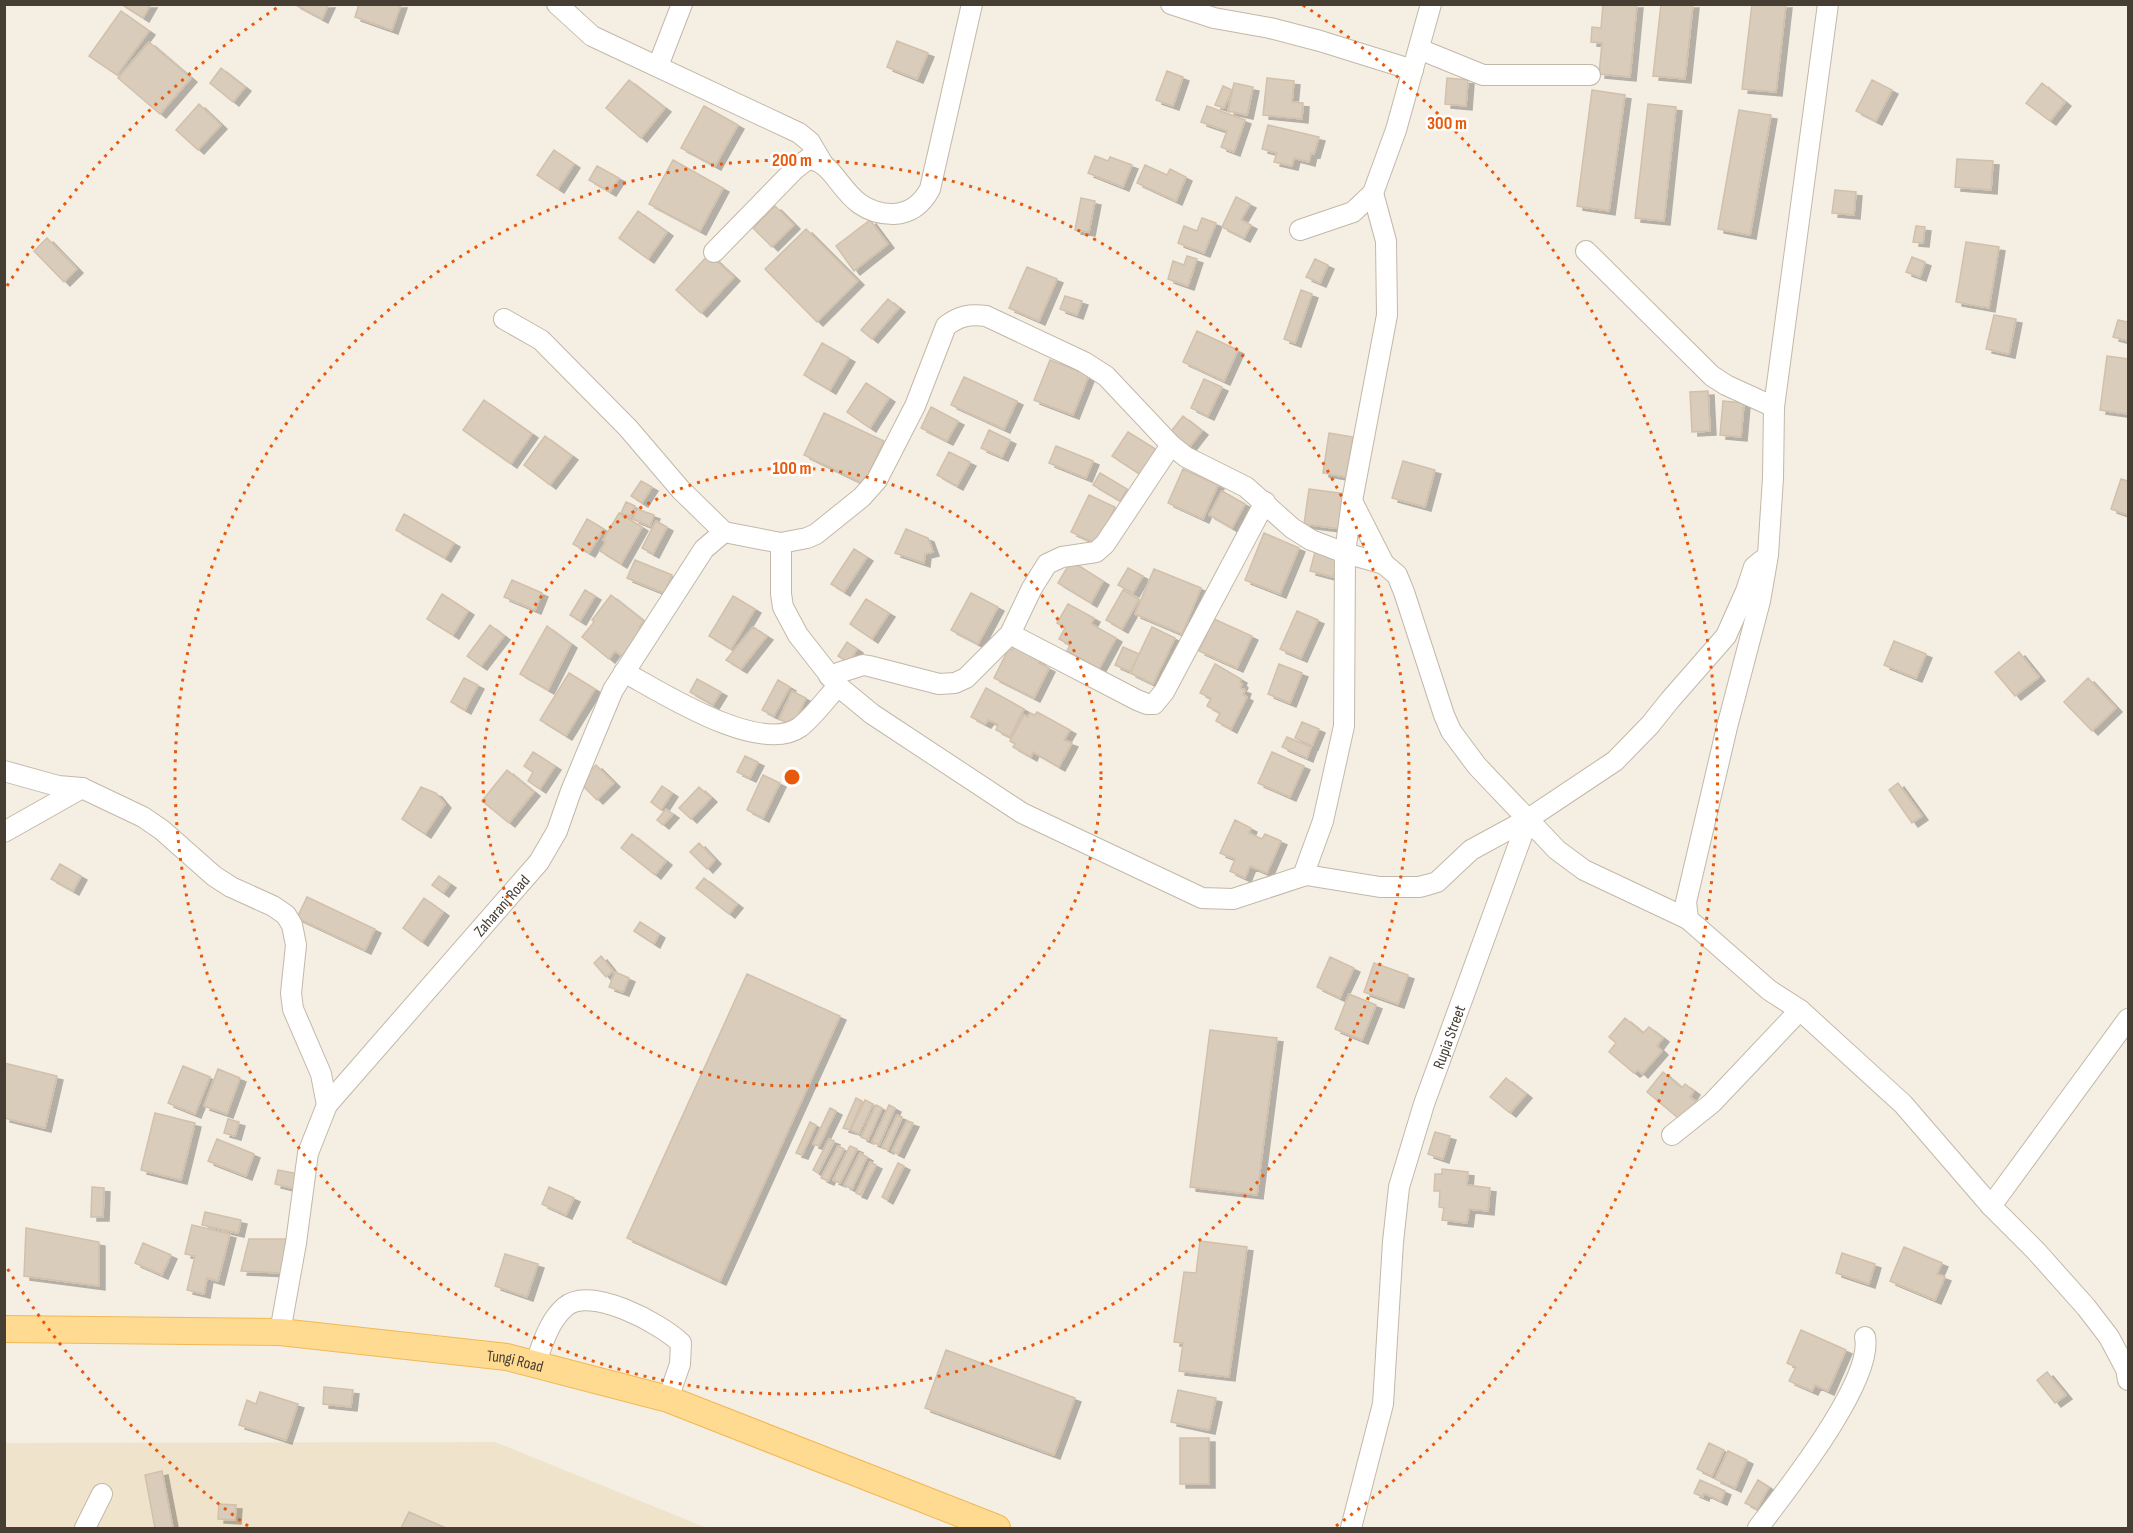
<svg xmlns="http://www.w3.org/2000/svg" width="2133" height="1533" font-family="'Sofia Sans Condensed',sans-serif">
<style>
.education{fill:#efe3cb}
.building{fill:#daccbb;stroke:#d2c0aa;stroke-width:1.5;filter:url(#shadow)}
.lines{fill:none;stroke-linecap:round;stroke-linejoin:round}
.minor-casing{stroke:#c3b8a8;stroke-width:22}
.major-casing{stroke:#f1b954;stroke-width:28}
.minor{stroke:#fff;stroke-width:20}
.major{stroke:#ffda91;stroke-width:26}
.ring{fill:none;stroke:#e8590c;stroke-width:3;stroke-dasharray:3 6}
.labels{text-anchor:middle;stroke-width:5;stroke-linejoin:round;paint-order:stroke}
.street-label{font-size:16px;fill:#463e33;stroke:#fff}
.centre{fill:#e8590c;stroke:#fff;stroke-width:3}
.ring-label{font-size:18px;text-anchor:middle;font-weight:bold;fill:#e8590c;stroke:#fff;stroke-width:5;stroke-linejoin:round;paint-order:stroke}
</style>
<defs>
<filter id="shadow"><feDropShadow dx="6" dy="4" stdDeviation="0" flood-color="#0004"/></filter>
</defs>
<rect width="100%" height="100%" fill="#f4eee3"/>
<path class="education" d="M 495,1442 L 707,1528 L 5,1528 L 4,1443 Z"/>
<path class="building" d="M 121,4 L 151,4 L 143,18 Z
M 294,4 L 329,4 L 322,19 Z
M 359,4 L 401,4 L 392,30 L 355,17 Z
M 1603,4 L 1637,4 L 1630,77 L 1599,74 L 1602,43 L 1591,42 L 1592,27 L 1601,28 Z
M 1661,4 L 1693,4 L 1685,79 L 1653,76 Z
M 1752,4 L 1786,4 L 1776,92 L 1742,89 Z
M 121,11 L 149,31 L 117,75 L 89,56 Z
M 897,41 L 928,53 L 917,79 L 887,67 Z
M 149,42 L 191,78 L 160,114 L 118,78 Z
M 221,68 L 245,87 L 233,102 L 210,83 Z
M 1167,71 L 1183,77 L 1173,106 L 1156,100 Z
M 1267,78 L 1294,81 L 1292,102 L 1303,103 L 1302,119 L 1263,115 Z
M 1447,78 L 1468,80 L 1466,106 L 1445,104 Z
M 629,80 L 665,108 L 641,138 L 606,108 Z
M 1872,80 L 1892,90 L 1876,121 L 1856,111 Z
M 1234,83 L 1253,87 L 1247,115 L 1228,111 Z
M 2042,83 L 2065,102 L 2050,121 L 2026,103 Z
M 1223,86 L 1232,90 L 1224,108 L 1215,105 Z
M 1592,90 L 1625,95 L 1609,211 L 1577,206 Z
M 199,104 L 221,125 L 198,150 L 176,130 Z
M 1648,104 L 1676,107 L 1664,221 L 1635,218 Z
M 704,106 L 738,125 L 715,166 L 681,148 Z
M 1207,106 L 1245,120 L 1234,152 L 1221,147 L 1227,131 L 1201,122 Z
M 1739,110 L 1771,115 L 1750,235 L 1718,229 Z
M 1268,125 L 1319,137 L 1314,154 L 1311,153 L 1309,162 L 1294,158 L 1292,166 L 1274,162 L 1277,153 L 1262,149 Z
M 554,150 L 574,164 L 558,189 L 537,175 Z
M 1095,156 L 1108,161 L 1110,157 L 1132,165 L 1123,187 L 1088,173 Z
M 1957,159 L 1993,161 L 1991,190 L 1955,187 Z
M 673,160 L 723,188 L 700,231 L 649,204 Z
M 1145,165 L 1167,175 L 1170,169 L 1186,177 L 1176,201 L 1137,183 Z
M 597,166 L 619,178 L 610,192 L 589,180 Z
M 1835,190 L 1856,192 L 1854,215 L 1832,213 Z
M 1236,197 L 1250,204 L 1241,220 L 1251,225 L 1244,238 L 1222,227 Z
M 1081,198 L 1095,201 L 1089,232 L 1075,230 Z
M 775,206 L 794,225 L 772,247 L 753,228 Z
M 638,211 L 667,232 L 648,259 L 619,238 Z
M 1202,218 L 1216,223 L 1204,253 L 1178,243 L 1184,226 L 1197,231 Z
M 870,220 L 888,244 L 854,271 L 836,246 Z
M 1916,226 L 1925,227 L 1923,243 L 1913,242 Z
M 806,229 L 858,281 L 817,322 L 765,269 Z
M 47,238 L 77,269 L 64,282 L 34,251 Z
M 1966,242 L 1999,247 L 1989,308 L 1956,302 Z
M 709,254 L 734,277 L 701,313 L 676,290 Z
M 1187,256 L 1197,259 L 1188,286 L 1168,279 L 1173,261 L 1184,265 Z
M 1912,257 L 1925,262 L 1920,277 L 1906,272 Z
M 1315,259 L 1328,265 L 1320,283 L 1306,277 Z
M 1027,267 L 1057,279 L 1039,321 L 1009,308 Z
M 1301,290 L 1312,294 L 1295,343 L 1284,339 Z
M 1065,296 L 1082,301 L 1077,315 L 1060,309 Z
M 888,299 L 899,308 L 872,339 L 861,330 Z
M 1994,315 L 2016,319 L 2009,354 L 1986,349 Z
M 2118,320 L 2128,322 L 2128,341 L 2113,337 Z
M 1197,331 L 1238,350 L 1224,381 L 1183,362 Z
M 822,343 L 849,358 L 830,390 L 804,375 Z
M 2107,356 L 2128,359 L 2128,414 L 2100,410 Z
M 1050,360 L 1089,375 L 1073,415 L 1034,400 Z
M 964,377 L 1017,401 L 1004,429 L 951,405 Z
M 1204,379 L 1222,387 L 1208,416 L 1191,408 Z
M 866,383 L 889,398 L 870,428 L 847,412 Z
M 1708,391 L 1710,431 L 1692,432 L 1690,392 Z
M 484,400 L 532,434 L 511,464 L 463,430 Z
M 1723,401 L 1744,403 L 1741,437 L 1720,435 Z
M 931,407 L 958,421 L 947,441 L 921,428 Z
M 824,413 L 884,441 L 864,484 L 804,455 Z
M 1183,416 L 1202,431 L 1188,449 L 1169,434 Z
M 989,430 L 1010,440 L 1002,457 L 981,448 Z
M 1128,432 L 1157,450 L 1141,475 L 1112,456 Z
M 1329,433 L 1353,437 L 1346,477 L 1323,473 Z
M 545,436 L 572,456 L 550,485 L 524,465 Z
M 1056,446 L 1093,461 L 1086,478 L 1049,463 Z
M 949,452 L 970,462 L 957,486 L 937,475 Z
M 1403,461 L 1435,470 L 1425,507 L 1392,498 Z
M 1183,469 L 1218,485 L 1203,519 L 1168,503 Z
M 1100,473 L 1127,489 L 1120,501 L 1093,485 Z
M 2121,479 L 2128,481 L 2128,515 L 2111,509 Z
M 641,481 L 652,487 L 642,503 L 631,496 Z
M 1309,489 L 1346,494 L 1341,529 L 1304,524 Z
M 1222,491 L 1245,504 L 1232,528 L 1209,515 Z
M 1089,495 L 1115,507 L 1097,544 L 1071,532 Z
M 626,502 L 635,506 L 631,517 L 621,513 Z
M 637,509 L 654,515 L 650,526 L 633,519 Z
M 619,513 L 642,527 L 621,564 L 600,551 L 606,542 L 603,540 Z
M 404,514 L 454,543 L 445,558 L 396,530 Z
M 587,519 L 604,529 L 589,553 L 573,544 Z
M 656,521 L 667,527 L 653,554 L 642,548 Z
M 906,529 L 928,538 L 933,552 L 925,554 L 924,563 L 895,553 Z
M 1264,533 L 1299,548 L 1280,594 L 1245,580 Z
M 1316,548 L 1339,555 L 1333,577 L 1310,571 Z
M 854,549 L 867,557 L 844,592 L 831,584 Z
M 635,560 L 672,575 L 664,593 L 627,578 Z
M 1071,561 L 1103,581 L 1091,603 L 1058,583 Z
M 1128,568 L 1143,576 L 1133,593 L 1118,585 Z
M 1154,569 L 1201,588 L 1182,634 L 1135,614 Z
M 512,580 L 542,593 L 535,610 L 504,597 Z
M 585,590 L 595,596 L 580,621 L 570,615 Z
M 1123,590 L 1139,599 L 1122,629 L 1106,620 Z
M 971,593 L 998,607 L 978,644 L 951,630 Z
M 442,594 L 468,611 L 453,635 L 427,619 Z
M 611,595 L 644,621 L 639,627 L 643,630 L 622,656 L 615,651 L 609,659 L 582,637 L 594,622 L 592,620 Z
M 733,596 L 755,609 L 731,649 L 709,636 Z
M 866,599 L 889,613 L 872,639 L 850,624 Z
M 1068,604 L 1094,618 L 1091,624 L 1116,638 L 1099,669 L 1067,651 L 1070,645 L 1059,639 L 1065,628 L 1057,623 Z
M 1297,611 L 1318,620 L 1301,658 L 1280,649 Z
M 1214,619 L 1252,636 L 1237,668 L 1199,651 Z
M 490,625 L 504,636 L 481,666 L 467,656 Z
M 547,626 L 571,644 L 548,690 L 520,674 Z
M 753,627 L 767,636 L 741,669 L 726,660 Z
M 1152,627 L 1175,638 L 1153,684 L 1130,673 Z
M 1894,641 L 1926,654 L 1916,678 L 1884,665 Z
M 847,642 L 857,649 L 849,663 L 838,656 Z
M 1014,647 L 1042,657 L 1039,663 L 1049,668 L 1034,698 L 994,678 L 1009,648 L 1012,650 Z
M 1123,647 L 1139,654 L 1131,672 L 1115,665 Z
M 2019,652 L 2039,677 L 2015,696 L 1995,672 Z
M 1215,664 L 1241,679 L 1240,682 L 1242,684 L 1240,688 L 1245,690 L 1243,695 L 1247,697 L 1231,729 L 1216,721 L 1220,713 L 1207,706 L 1211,698 L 1200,693 Z
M 1279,664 L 1302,673 L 1290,703 L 1268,694 Z
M 569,673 L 595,689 L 566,736 L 540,720 Z
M 464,678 L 478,685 L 465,710 L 451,702 Z
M 2088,678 L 2116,708 L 2092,731 L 2064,702 Z
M 697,679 L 721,692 L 713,705 L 690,692 Z
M 778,680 L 790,687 L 774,716 L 762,710 Z
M 986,688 L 1024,709 L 1010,737 L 996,730 L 998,725 L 995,723 L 988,720 L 985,724 L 971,717 Z
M 792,691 L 806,698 L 793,726 L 779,719 Z
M 1037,712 L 1070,730 L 1064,740 L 1072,743 L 1059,767 L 1033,752 L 1031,757 L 1013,747 L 1015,744 L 1010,741 L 1024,715 L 1028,717 L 1030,713 L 1035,715 Z
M 1302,722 L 1319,729 L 1312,746 L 1295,738 Z
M 1287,737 L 1311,747 L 1307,758 L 1282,747 Z
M 533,752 L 555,766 L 540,789 L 528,781 L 533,772 L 524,766 Z
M 1272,752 L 1304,766 L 1290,797 L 1258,783 Z
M 745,756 L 758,762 L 750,778 L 737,772 Z
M 596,765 L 614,783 L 597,800 L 579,782 Z
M 507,770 L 534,792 L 509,823 L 482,801 Z
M 763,775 L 780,783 L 763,818 L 747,810 Z
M 1898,783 L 1922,816 L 1912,823 L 1889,790 Z
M 662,786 L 672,793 L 661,810 L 651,802 Z
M 421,787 L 436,793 L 445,804 L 425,834 L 402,819 Z
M 699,787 L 711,798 L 691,819 L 679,808 Z
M 666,809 L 673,814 L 663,825 L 657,820 Z
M 1235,820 L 1251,828 L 1249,833 L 1262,839 L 1265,834 L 1281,841 L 1267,873 L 1250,866 L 1245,878 L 1230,871 L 1235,859 L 1220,853 Z
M 632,834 L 666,861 L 655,875 L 621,848 Z
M 699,843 L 715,860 L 707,869 L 690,852 Z
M 60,864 L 81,876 L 73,891 L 51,879 Z
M 439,876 L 450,884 L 443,893 L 432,885 Z
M 704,878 L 737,904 L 729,914 L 696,888 Z
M 307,897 L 375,929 L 365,950 L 297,918 Z
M 424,898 L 443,912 L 422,942 L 403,928 Z
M 640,922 L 659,934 L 654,944 L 634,931 Z
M 601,956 L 613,971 L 606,977 L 594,963 Z
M 1330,957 L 1354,968 L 1340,998 L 1317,987 Z
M 1374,963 L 1408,975 L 1398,1004 L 1364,992 Z
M 615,972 L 629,978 L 623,992 L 609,987 Z
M 747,974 L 840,1016 L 720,1281 L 627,1238 Z
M 1349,994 L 1376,1005 L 1362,1040 L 1335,1029 Z
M 1625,1018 L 1643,1033 L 1649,1027 L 1663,1038 L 1657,1046 L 1662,1051 L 1642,1074 L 1638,1070 L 1634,1073 L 1609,1052 L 1616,1043 L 1609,1037 Z
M 1210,1030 L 1277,1038 L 1257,1195 L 1190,1187 Z
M 4,1063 L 57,1076 L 45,1128 L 4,1118 Z
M 183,1066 L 210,1077 L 195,1114 L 168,1103 Z
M 218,1069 L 240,1078 L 227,1114 L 204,1106 Z
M 1663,1072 L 1682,1088 L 1685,1084 L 1694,1091 L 1690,1097 L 1698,1103 L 1683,1122 L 1647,1092 Z
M 1506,1078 L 1526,1094 L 1510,1113 L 1490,1097 Z
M 856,1098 L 862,1101 L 850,1130 L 843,1128 Z
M 865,1100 L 873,1104 L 859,1134 L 851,1130 Z
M 876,1105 L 882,1108 L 868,1140 L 861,1137 Z
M 889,1105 L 895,1108 L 879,1145 L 872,1142 Z
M 830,1108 L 836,1111 L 819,1146 L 813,1144 Z
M 155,1113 L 195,1123 L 181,1180 L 141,1170 Z
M 897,1115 L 902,1117 L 888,1150 L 882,1147 Z
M 228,1119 L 239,1122 L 235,1136 L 224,1133 Z
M 907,1121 L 913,1123 L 898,1154 L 892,1151 Z
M 810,1122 L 816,1125 L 802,1155 L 796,1153 Z
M 1435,1132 L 1450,1136 L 1443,1159 L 1428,1154 Z
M 217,1139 L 254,1154 L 246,1176 L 208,1161 Z
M 829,1139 L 834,1141 L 818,1173 L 813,1170 Z
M 838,1146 L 844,1149 L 828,1181 L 821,1178 Z
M 850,1146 L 857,1149 L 840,1183 L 833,1180 Z
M 860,1153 L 867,1157 L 852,1189 L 844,1185 Z
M 870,1162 L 876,1165 L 861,1195 L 856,1193 Z
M 898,1163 L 904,1166 L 887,1200 L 882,1197 Z
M 1442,1169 L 1468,1172 L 1467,1185 L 1490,1188 L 1488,1211 L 1469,1209 L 1467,1223 L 1442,1220 L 1444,1208 L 1439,1207 L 1440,1191 L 1434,1191 L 1435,1174 L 1442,1174 Z
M 278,1170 L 299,1174 L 296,1189 L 275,1184 Z
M 92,1187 L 104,1188 L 103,1217 L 91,1217 Z
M 549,1187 L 574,1198 L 566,1215 L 542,1204 Z
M 205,1212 L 241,1220 L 238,1233 L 202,1225 Z
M 192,1225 L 230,1234 L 218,1281 L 207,1278 L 204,1294 L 187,1290 L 195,1256 L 185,1254 Z
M 26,1228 L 99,1242 L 99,1286 L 24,1276 Z
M 249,1239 L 286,1239 L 282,1273 L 241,1271 Z
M 1200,1241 L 1247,1247 L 1229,1377 L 1179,1371 L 1183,1343 L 1174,1342 L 1184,1272 L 1196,1273 Z
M 143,1243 L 171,1255 L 162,1275 L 135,1263 Z
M 1904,1247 L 1942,1263 L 1937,1274 L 1945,1277 L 1935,1300 L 1890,1281 Z
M 1842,1253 L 1875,1264 L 1869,1284 L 1836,1273 Z
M 505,1254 L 538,1264 L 527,1297 L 495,1286 Z
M 1801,1330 L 1846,1350 L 1828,1391 L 1815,1385 L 1812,1391 L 1789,1381 L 1796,1367 L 1787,1363 Z
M 946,1350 L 1075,1398 L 1054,1455 L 925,1408 Z
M 2047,1372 L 2066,1395 L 2055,1403 L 2037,1380 Z
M 324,1387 L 353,1390 L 351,1407 L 323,1404 Z
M 1178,1390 L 1216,1398 L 1209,1430 L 1171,1422 Z
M 260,1392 L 298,1404 L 286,1440 L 239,1425 L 247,1400 L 256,1404 Z
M 1180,1438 L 1209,1438 L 1209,1484 L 1180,1484 Z
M 1709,1443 L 1724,1450 L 1712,1476 L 1697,1469 Z
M 1728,1451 L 1747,1460 L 1735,1488 L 1715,1479 Z
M 162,1471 L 173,1528 L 155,1528 L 145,1475 Z
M 1700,1480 L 1725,1491 L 1721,1501 L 1704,1493 L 1703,1497 L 1694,1493 Z
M 1758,1480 L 1769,1487 L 1757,1509 L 1745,1503 Z
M 219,1504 L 236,1505 L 235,1520 L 218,1519 Z
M 409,1512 L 446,1528 L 401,1528 Z"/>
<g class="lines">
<g class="minor-casing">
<g id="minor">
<path d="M 557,4 L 592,36 L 799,133 L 810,142 L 823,164"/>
<path d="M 1171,4 L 1214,18 L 1270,28 L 1320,41 L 1413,70"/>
<path d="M 1828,4 L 1774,407 L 1773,478 L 1768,555 L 1760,601 L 1727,727 L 1686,902 L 1688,919 L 1769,990 L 1800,1010 L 1903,1104 L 1991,1206 L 2036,1251 L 2086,1307 L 2109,1337 L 2126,1369 L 2128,1380"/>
<path d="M 1419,49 L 1483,75 L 1590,75"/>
<path d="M 658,66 L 682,4"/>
<path d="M 1300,230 L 1353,212 L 1373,193 L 1396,130 L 1431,4"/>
<path d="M 1586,251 L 1712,376 L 1726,385 L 1774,407"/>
<path d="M 714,252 L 795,169 L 808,159 C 840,161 842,215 894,214 C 911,213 922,204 930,189 L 972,4"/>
<path d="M 504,319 L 541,340 L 628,428 L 681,490 L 724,532"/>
<path d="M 1352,501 L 1384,564"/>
<path d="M 781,543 L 781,594 L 783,607 L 798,635 L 838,686 L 872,714 L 1022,813 L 1202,898 L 1233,899 L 1306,875 L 1380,887 L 1419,887 L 1427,885 L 1437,882 L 1471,850 L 1528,819"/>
<path d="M 1010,634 L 1137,700 L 1147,704 L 1154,704 L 1164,692 L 1265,502"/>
<path d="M 624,672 C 661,692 760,756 800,727 C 813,717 827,698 838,686"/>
<path d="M 829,676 L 863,665 L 869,666 L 939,684 L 955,683 L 966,678 L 1010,634 L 1032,588 L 1047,564 L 1062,557 L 1096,552 L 1105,544 L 1171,445"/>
<path d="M 4,771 L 58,786 L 82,788 L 143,817 L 162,830 L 214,876 L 231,887 L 273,906 L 286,915 L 292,925 L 296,945 L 291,993 L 293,1009 L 321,1074 L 327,1105"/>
<path d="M 4,832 L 82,788"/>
<path d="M 1303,876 L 1323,821 L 1344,726 L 1345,553 L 1352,501 L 1387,315 L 1386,241 L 1373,193"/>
<path d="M 1672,1135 L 1712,1103 L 1800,1010"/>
<path d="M 1991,1206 L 2128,1019"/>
<path id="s1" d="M 280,1332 L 296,1243 L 308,1153 L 327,1105 L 539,862 L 557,831 L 571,791 L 613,690 L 704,549 L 724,532 L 781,543 L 807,538 L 816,534 L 862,497 L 877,480 L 915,406 L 946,326 C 959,316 969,314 986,316 L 1084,362 L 1106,376 L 1171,445 L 1186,457 L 1246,487 L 1292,528 L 1311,540 L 1345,553 L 1384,564 L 1397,575 L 1404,592 L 1444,715 L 1451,731 L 1477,766 L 1557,850 L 1584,870 L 1688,919"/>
<path d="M 535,1364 C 543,1344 548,1322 565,1307 C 590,1285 660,1323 681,1343 L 680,1364 L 668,1399"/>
<path d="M 85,1528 L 102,1494"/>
<path id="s2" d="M 1351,1528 L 1383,1404 L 1393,1242 L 1399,1187 L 1424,1104 L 1528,819 L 1615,761 L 1650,725 L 1670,700 L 1726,636 L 1746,591 L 1754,567 L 1761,561"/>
<path d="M 1758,1528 C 1785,1492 1874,1381 1865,1337"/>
</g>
</g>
<g class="major-casing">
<g id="major">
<path id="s3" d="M 4,1329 L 280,1332 L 507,1357 L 668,1399 L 997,1528"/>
</g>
</g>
<use href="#minor" class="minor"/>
<use href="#major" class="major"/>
</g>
<g class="ring">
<circle cx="792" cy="777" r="309"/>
<circle cx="792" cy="777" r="617"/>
<path d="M248 1526A926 926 0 0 1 7 1268M7 286A926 926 0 0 1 281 5M1303 5A926 926 0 0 1 1336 1526"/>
</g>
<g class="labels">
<g class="street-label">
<text dy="6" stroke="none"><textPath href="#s1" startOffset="498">Zaharani Road</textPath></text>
<text dy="6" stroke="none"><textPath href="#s2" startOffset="504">Rupia Street</textPath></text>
<text dy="6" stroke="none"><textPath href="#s3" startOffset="513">Tungi Road</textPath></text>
</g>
</g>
<circle cx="792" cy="777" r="9" class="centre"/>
<g class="ring-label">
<text x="1447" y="129">300 m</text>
<text x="792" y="166">200 m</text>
<text x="792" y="474">100 m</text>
</g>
<rect width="2133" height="1533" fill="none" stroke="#463e33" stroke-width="12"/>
</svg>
